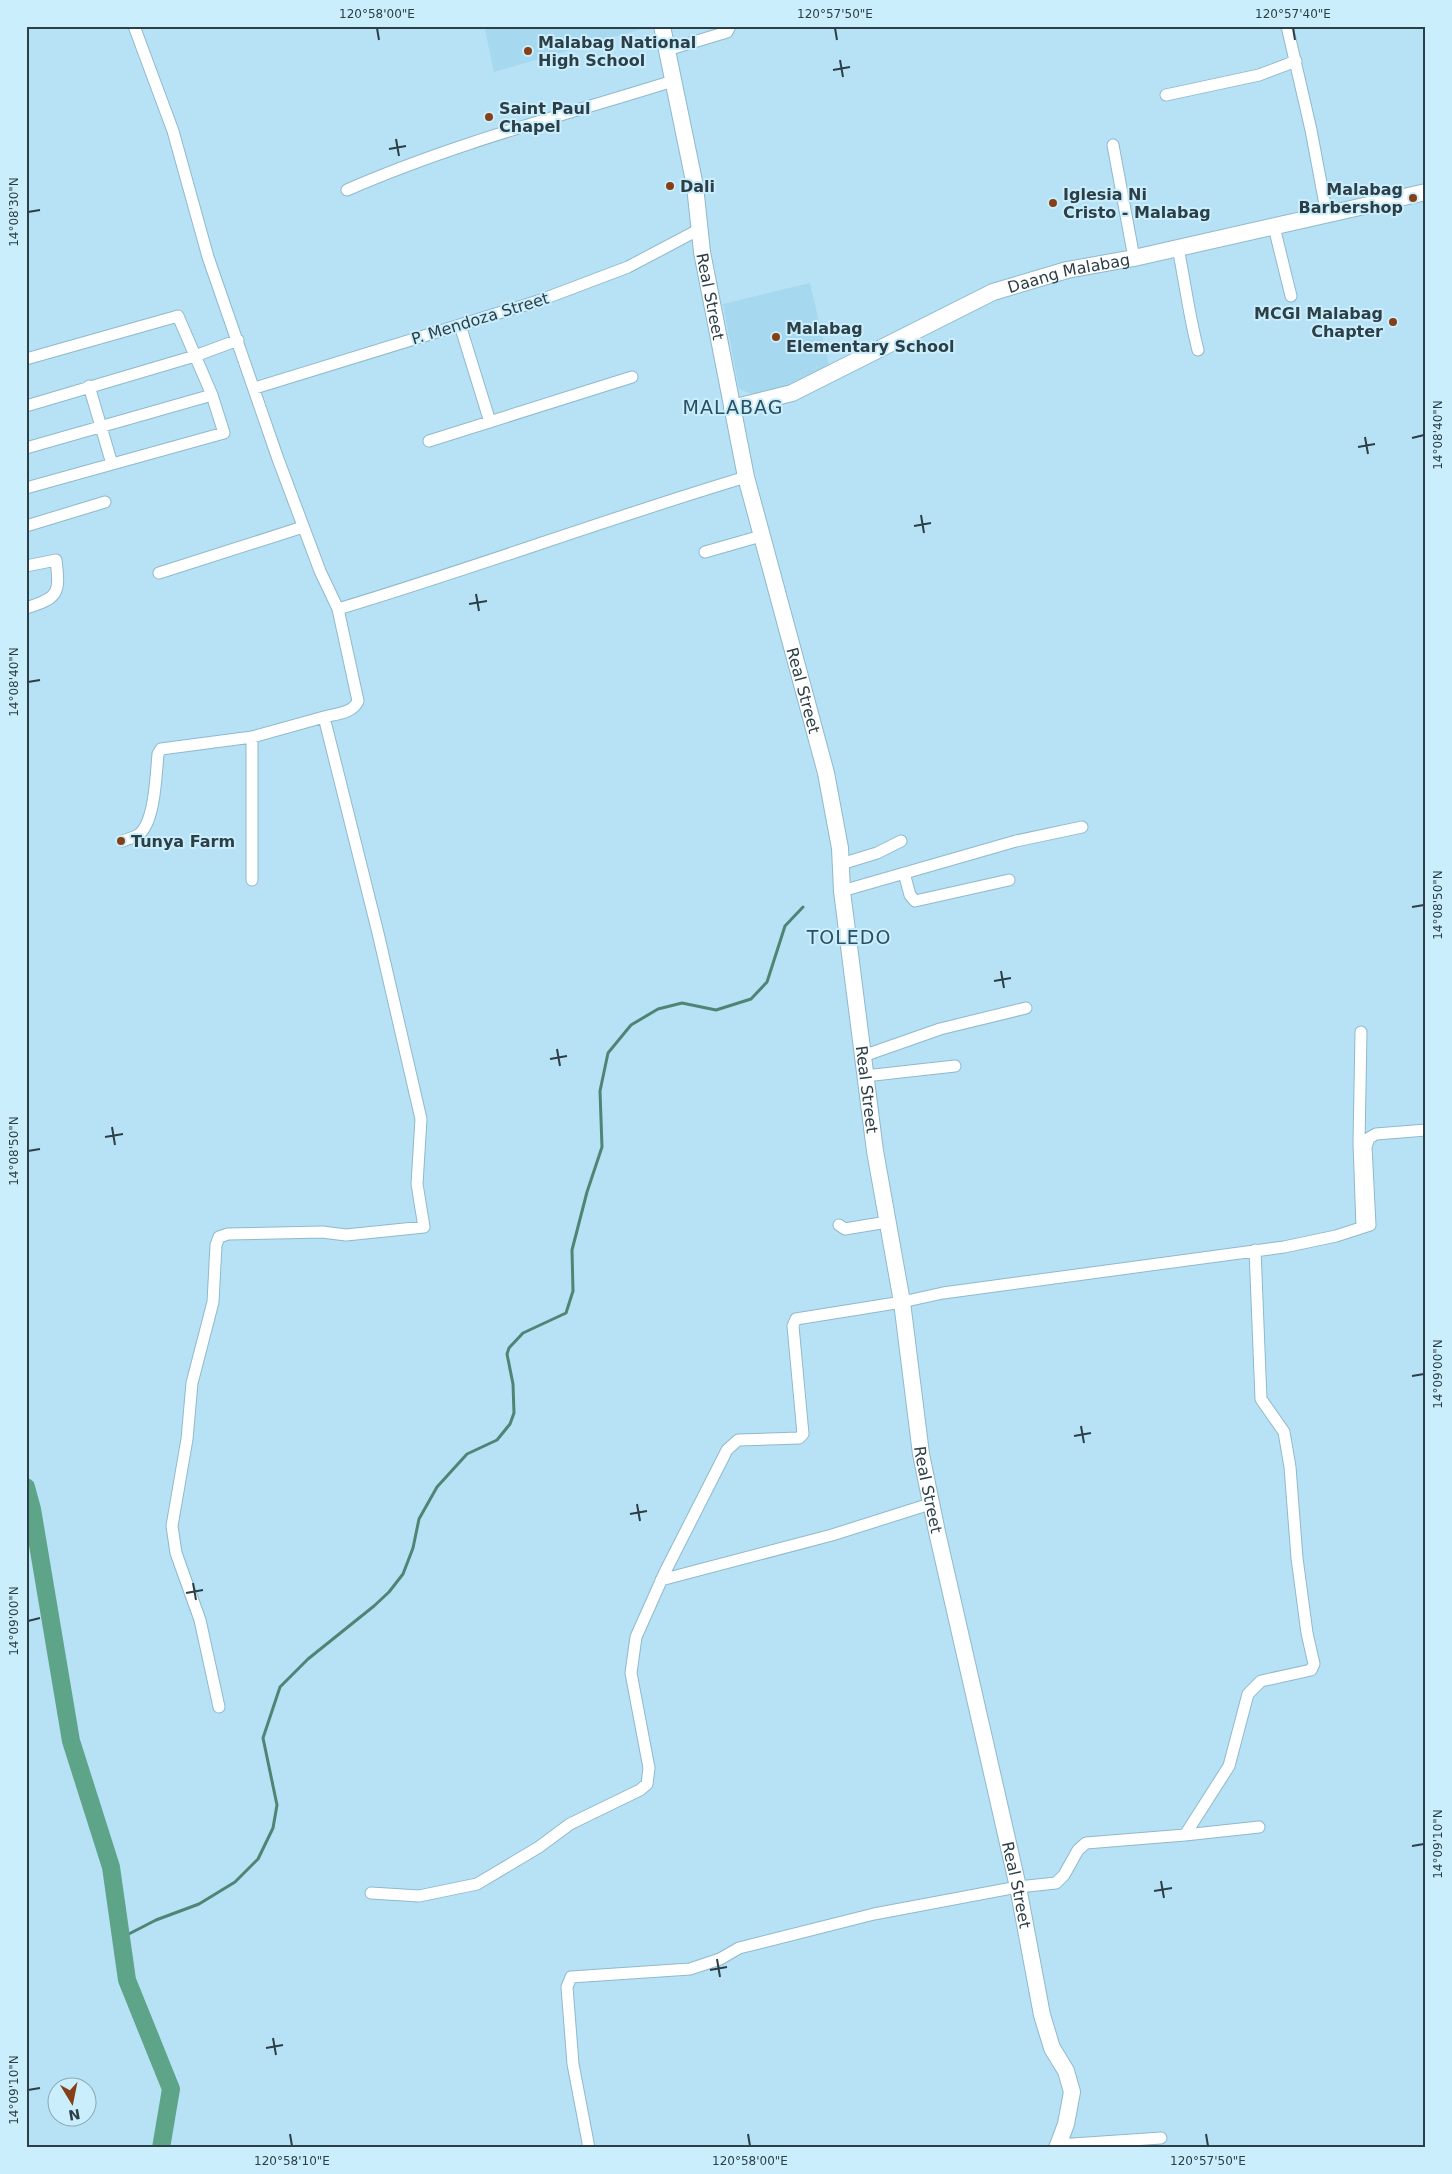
<svg xmlns="http://www.w3.org/2000/svg" width="1452" height="2174" font-family="'DejaVu Sans',sans-serif">
<style>
.built{fill:#a6d8f0}
.lines{fill:none;stroke-linecap:round;stroke-linejoin:round}
.stream{stroke:#4e8575;stroke-width:3}
.river{stroke:#5da489;stroke-width:18}
.street-casing{stroke:#8fb9cc;stroke-width:13}
.secondary-casing{stroke:#8fb9cc;stroke-width:18}
.street{stroke:#fff;stroke-width:11}
.secondary{stroke:#fff;stroke-width:16}
.ticks{fill:none;stroke:#2c3e46;stroke-width:2}
.poi-dot{fill:#854018;stroke:#cbeefd;stroke-width:2}
.labels{text-anchor:middle;stroke-width:4;stroke-linejoin:round;paint-order:stroke}
.poi-label{font-size:16px;font-weight:bold;fill:#2c3e46;stroke:#cbeefd;text-anchor:start}
.street-label{font-size:16px;fill:#2c3e46;stroke:#cbeefd}
.quarter-label{font-size:19px;letter-spacing:1px;fill:#2a5162;stroke:#cbeefd}
.neatline{fill:none;stroke:#2c3e46;stroke-width:2}
.ticks-label{font-size:12px;text-anchor:middle;fill:#2c3e46}
</style>
<rect width="100%" height="100%" fill="#b7e2f5"/>
<path class="built" d="M 495,26 L 652,26 L 494,72 L 485,30 Z
M 810,283 L 830,369 L 791,387 L 757,396 L 739,389 L 723,304 Z"/>
<g class="lines">
<path class="stream" d="M 121,1938 L 156,1920 L 199,1904 L 235,1882 L 258,1859 L 273,1828 L 277,1805 L 263,1738 L 280,1687 L 308,1659 L 374,1606 L 389,1592 L 403,1574 L 413,1548 L 419,1519 L 437,1487 L 467,1454 L 497,1440 L 510,1424 L 514,1413 L 513,1384 L 507,1354 L 509,1348 L 523,1333 L 566,1313 L 573,1291 L 572,1250 L 587,1192 L 602,1147 L 600,1091 L 608,1053 L 631,1025 L 658,1009 L 682,1003 L 716,1010 L 751,999 L 767,982 L 785,926 L 803,907"/>
<path class="river" d="M 26,1487 L 32,1509 L 71,1741 L 111,1867 L 127,1980 L 171,2089 L 161,2148"/>
<g class="street-casing">
<path id="street" d="M 134,26 L 173,131 L 208,257 L 278,459 L 320,571 L 338,609 L 358,701 C 353,713 336,714 324,717 L 378,933 L 421,1119 L 417,1184 L 424,1227 L 346,1235 L 322,1232 L 228,1234 L 219,1237 L 216,1245 L 213,1302 L 192,1383 L 187,1439 L 172,1526 L 176,1553 L 200,1620 L 219,1707
M 1287,26 L 1311,130 L 1327,215
M 667,50 L 727,32 L 730,26
M 1166,95 L 1259,75 L 1296,61
M 1113,145 L 1134,258
M 347,190 C 452,144 564,115 673,81
M 1274,227 L 1291,296
M 1178,248 C 1185,282 1189,316 1198,350
M 460,325 L 490,422
M 26,359 L 178,316 L 212,395 L 224,433 L 26,488
M 89,386 L 112,464
M 255,388 L 538,301 L 628,267 L 698,230
M 26,406 L 195,356 L 238,340
M 429,441 L 632,377
M 26,448 L 212,395
M 26,526 L 105,502
M 705,552 L 761,536
M 26,566 L 56,560 C 60,593 59,598 26,608
M 159,573 L 303,527
M 338,609 C 475,568 609,518 746,477
M 123,841 C 127,839 133,838 138,835 C 155,824 156,774 158,754 L 161,749 L 252,737 L 324,717
M 841,864 L 877,853 L 901,841
M 904,873 L 910,895 L 915,901 L 1009,880
M 252,880 L 252,737
M 842,891 L 1016,841 L 1082,827
M 1361,1032 L 1359,1143 L 1362,1227
M 863,1056 L 940,1029 L 1026,1008
M 865,1076 L 955,1066
M 839,1225 L 845,1229 L 887,1222
M 661,1580 L 832,1535 L 930,1504
M 1185,1835 L 1259,1827
M 371,1893 L 419,1896 L 477,1884 L 539,1847 L 570,1824 L 640,1790 L 647,1784 L 649,1768 L 631,1673 L 636,1637 L 665,1572 L 727,1450 L 738,1440 L 799,1438 L 803,1434 L 793,1326 L 796,1319 L 902,1302 L 943,1293 L 1284,1247 L 1336,1236 L 1370,1225 L 1366,1147 L 1369,1138 L 1376,1134 L 1426,1130
M 1058,2145 L 1161,2138
M 589,2148 L 573,2064 L 567,1987 L 571,1977 L 690,1969 L 720,1959 L 739,1948 L 874,1914 L 1018,1887 L 1056,1883 L 1064,1875 L 1078,1850 L 1086,1843 L 1185,1835 L 1229,1766 L 1248,1694 L 1261,1681 L 1311,1670 L 1314,1664 L 1307,1633 L 1297,1558 L 1290,1467 L 1284,1432 L 1261,1399 L 1255,1250"/>
</g>
<g class="secondary-casing">
<g id="secondary">
<path id="s1" d="M 662,26 L 695,186 L 702,252 L 746,477 L 826,773 L 840,848 L 842,891 L 875,1151 L 902,1302 L 921,1454 L 937,1532 L 1018,1887 L 1042,2015 L 1052,2048 L 1066,2071 L 1072,2092 L 1066,2124 L 1057,2148"/>
<path id="s2" d="M 732,408 L 792,393 L 993,292 L 1067,270 L 1134,258 L 1426,192"/>
</g>
</g>
<use href="#street" class="street"/>
<use href="#secondary" class="secondary"/>
</g>
<path class="ticks" d="M 377,28 L 379,40M 835,28 L 837,40M 1293,28 L 1295,40M 840,60 L 843,77M 833,70 L 850,67M 396,139 L 399,156M 389,149 L 406,146M 28,212 L 40,210M 1365,437 L 1368,454M 1412,438 L 1424,435M 1358,447 L 1375,444M 921,515 L 924,533M 914,526 L 931,523M 476,594 L 479,611M 469,604 L 487,601M 28,682 L 40,680M 1412,907 L 1424,905M 1001,971 L 1004,988M 994,981 L 1011,978M 557,1049 L 560,1066M 550,1059 L 567,1056M 112,1127 L 115,1145M 105,1137 L 123,1134M 28,1151 L 40,1149M 1412,1376 L 1424,1374M 1081,1426 L 1084,1443M 1074,1436 L 1091,1433M 637,1504 L 640,1521M 630,1514 L 647,1511M 193,1583 L 196,1600M 186,1593 L 203,1590M 28,1621 L 40,1618M 1412,1846 L 1424,1844M 1161,1881 L 1164,1898M 1154,1891 L 1172,1888M 717,1959 L 720,1977M 710,1970 L 727,1967M 273,2038 L 276,2055M 266,2048 L 283,2045M 28,2090 L 40,2088M 290,2134 L 292,2146M 748,2134 L 750,2146M 1206,2134 L 1208,2146"/>
<g class="poi-dot">
<circle cx="528" cy="51" r="5"/>
<circle cx="489" cy="117" r="5"/>
<circle cx="670" cy="186" r="5"/>
<circle cx="1413" cy="198" r="5"/>
<circle cx="1053" cy="203" r="5"/>
<circle cx="1393" cy="322" r="5"/>
<circle cx="776" cy="337" r="5"/>
<circle cx="121" cy="841" r="5"/>
</g>
<g class="labels">
<g class="poi-label">
<text x="538" y="48">Malabag National<tspan x="538" dy="18">High School</tspan></text>
<text x="499" y="114">Saint Paul<tspan x="499" dy="18">Chapel</tspan></text>
<text x="680" y="192">Dali</text>
<text x="1403" y="195" text-anchor="end">Malabag<tspan x="1403" dy="18">Barbershop</tspan></text>
<text x="1063" y="200">Iglesia Ni<tspan x="1063" dy="18">Cristo - Malabag</tspan></text>
<text x="1383" y="319" text-anchor="end">MCGI Malabag<tspan x="1383" dy="18">Chapter</tspan></text>
<text x="786" y="334">Malabag<tspan x="786" dy="18">Elementary School</tspan></text>
<text x="131" y="847">Tunya Farm</text>
</g>
<g class="street-label">
<text dy="6" stroke="none"><textPath href="#s2" startOffset="365">Daang Malabag</textPath></text>
<text dy="6" stroke="none"><textPath href="#s1" startOffset="275">Real Street</textPath></text>
<text transform="translate(480 318) rotate(-17)" y="6">P. Mendoza Street</text>
<text dy="6" stroke="none"><textPath href="#s1" startOffset="680">Real Street</textPath></text>
<text dy="6" stroke="none"><textPath href="#s1" startOffset="1085">Real Street</textPath></text>
<text dy="6" stroke="none"><textPath href="#s1" startOffset="1490">Real Street</textPath></text>
<text dy="6" stroke="none"><textPath href="#s1" startOffset="1895">Real Street</textPath></text>
</g>
<g class="quarter-label">
<text x="733" y="414">MALABAG</text>
<text x="849" y="944">TOLEDO</text>
</g>
</g>
<rect width="1452" height="2174" fill="none" stroke="#cbeefd" stroke-width="55"/>
<g transform="translate(72 2102) rotate(170)"><circle r="24" fill="#cbeefd" stroke="#8ba8b4"/>
<path d="M0-4L9 19L0 12L-9 19Z" fill="#854018"/>
<text y="-8" font-size="14" font-weight="bold" text-anchor="middle" fill="#2c3e46">N</text>
</g>
<rect x="28" y="28" width="1396" height="2118" class="neatline"/>
<g class="ticks-label">
<text x="377" y="18">120°58'00"E</text>
<text x="835" y="18">120°57'50"E</text>
<text x="1293" y="18">120°57'40"E</text>
<text transform="translate(14 212) rotate(-90)" y="4">14°08'30"N</text>
<text transform="translate(1438 435) rotate(-90)" y="4">14°08'40"N</text>
<text transform="translate(14 682) rotate(-90)" y="4">14°08'40"N</text>
<text transform="translate(1438 905) rotate(-90)" y="4">14°08'50"N</text>
<text transform="translate(14 1151) rotate(-90)" y="4">14°08'50"N</text>
<text transform="translate(1438 1374) rotate(-90)" y="4">14°09'00"N</text>
<text transform="translate(14 1621) rotate(-90)" y="4">14°09'00"N</text>
<text transform="translate(1438 1844) rotate(-90)" y="4">14°09'10"N</text>
<text transform="translate(14 2090) rotate(-90)" y="4">14°09'10"N</text>
<text x="292" y="2165">120°58'10"E</text>
<text x="750" y="2165">120°58'00"E</text>
<text x="1208" y="2165">120°57'50"E</text>
</g>
</svg>
